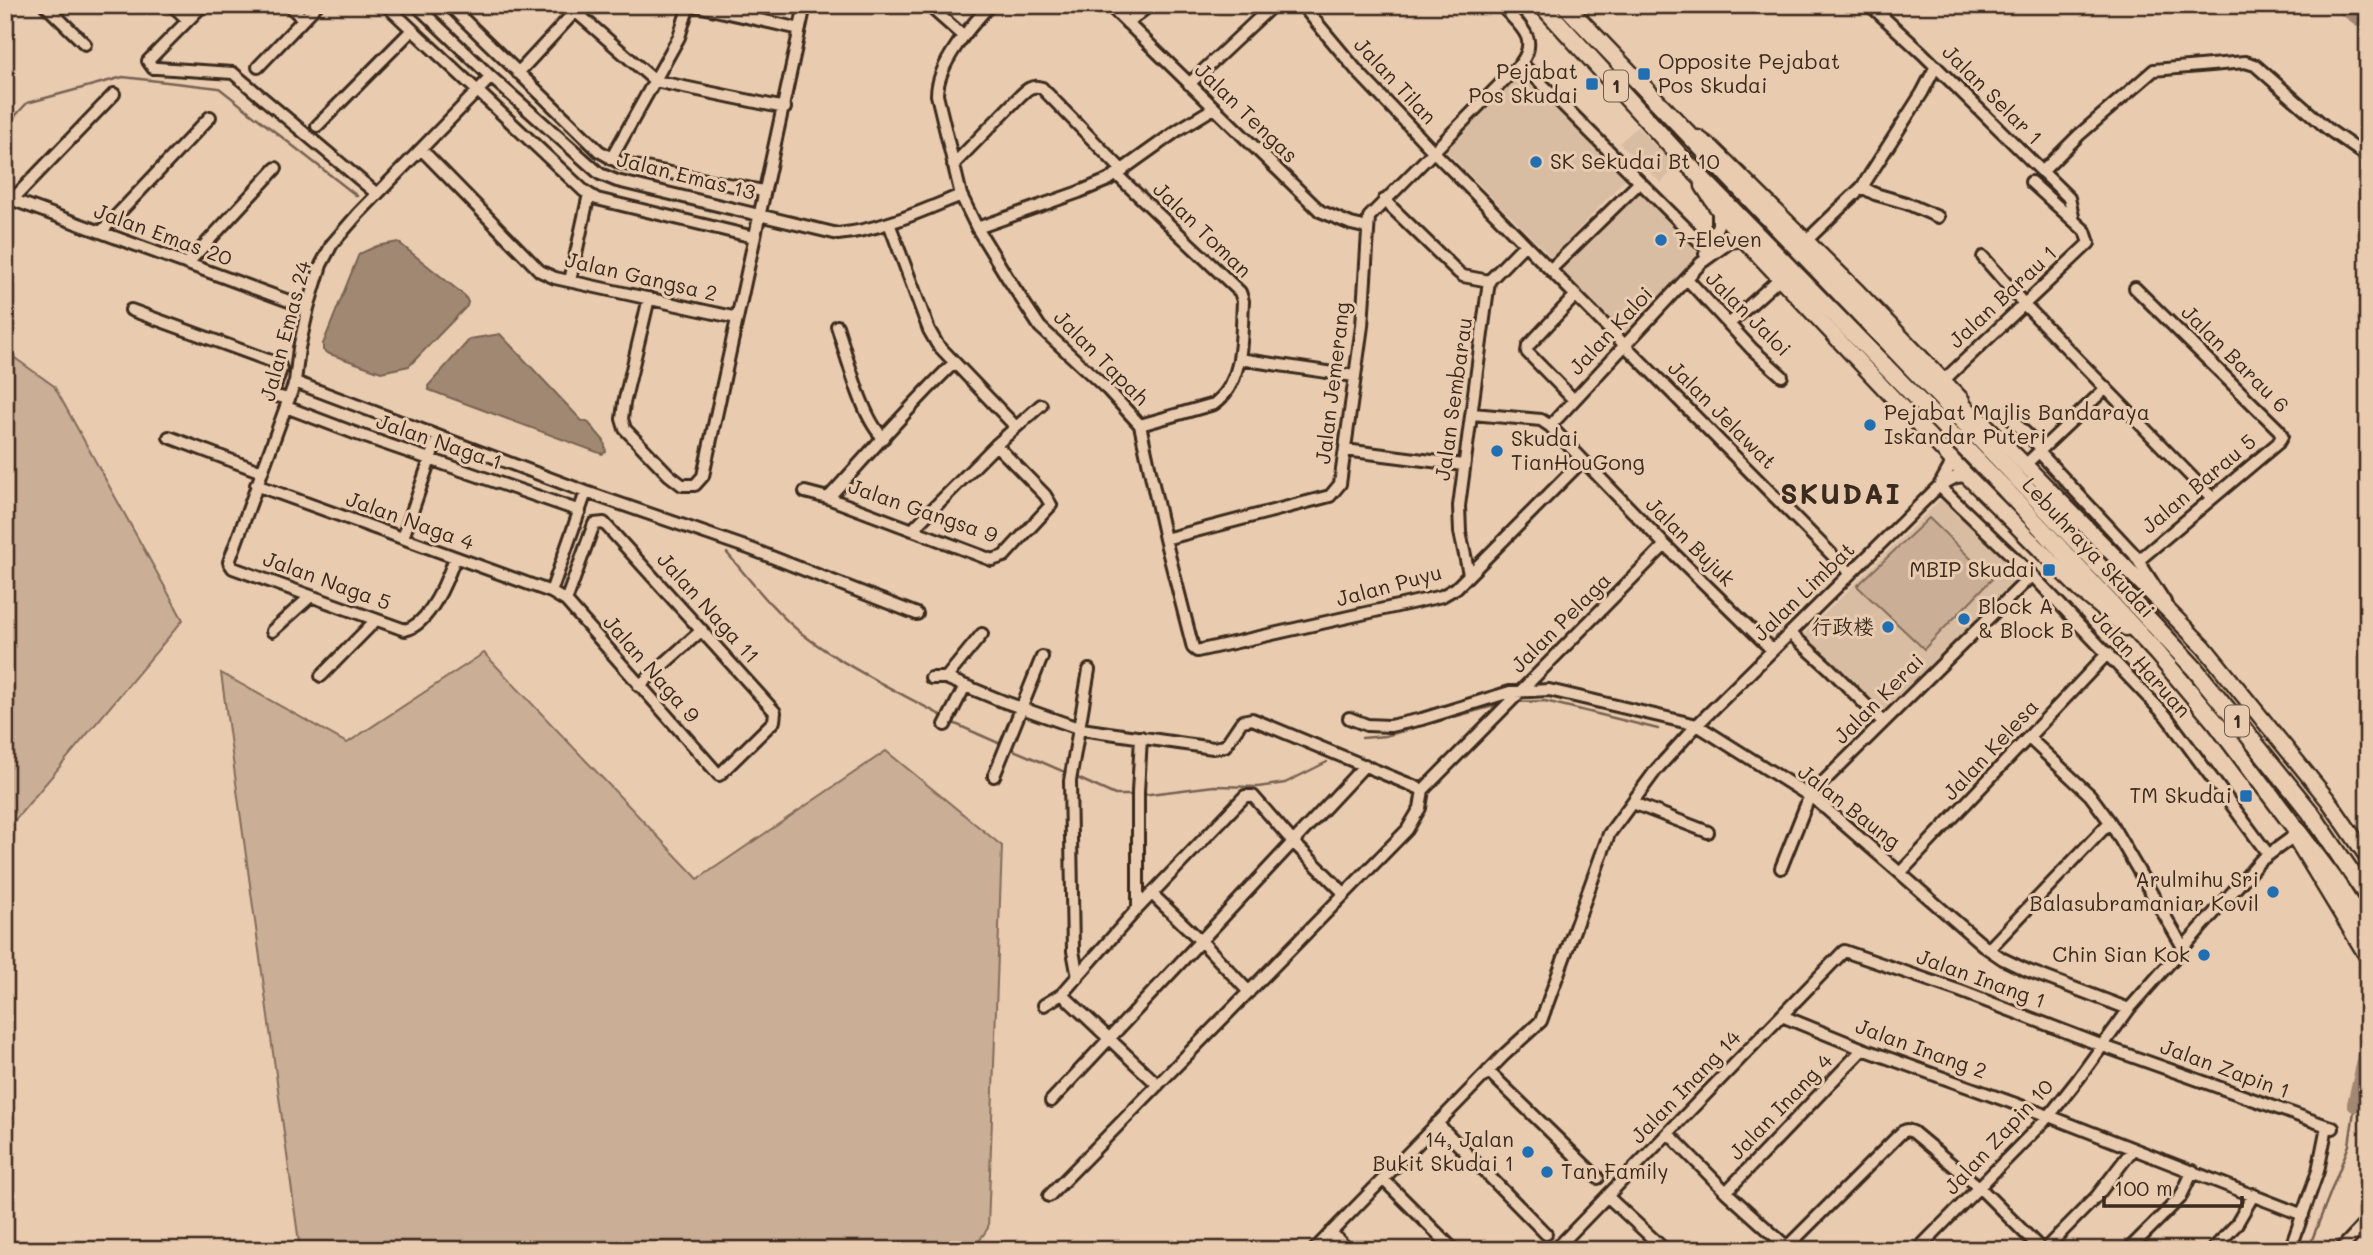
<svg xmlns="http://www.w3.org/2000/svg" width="2373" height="1255" font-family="Mali,'LXGW WenKai TC',sans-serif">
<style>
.built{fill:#d9bda2}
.green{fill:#caae96;stroke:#826c5a;stroke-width:2}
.water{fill:#a08873;stroke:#786251;stroke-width:2}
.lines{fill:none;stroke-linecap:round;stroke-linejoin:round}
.stream{stroke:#786251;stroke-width:2.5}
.river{stroke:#a08873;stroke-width:16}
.minor-casing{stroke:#3b2a1e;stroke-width:16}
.major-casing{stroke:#3b2a1e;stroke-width:19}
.highway-casing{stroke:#3b2a1e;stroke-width:21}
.minor{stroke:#e9ccb0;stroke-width:10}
.major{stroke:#e9ccb0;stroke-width:14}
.highway{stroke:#e9ccb0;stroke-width:16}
.poi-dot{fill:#1f6fb2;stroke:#e9ccb0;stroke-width:2.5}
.labels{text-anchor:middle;stroke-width:6;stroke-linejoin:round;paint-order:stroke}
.shield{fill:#e9ccb0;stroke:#6f5b4a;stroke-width:2}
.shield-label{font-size:19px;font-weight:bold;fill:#3b2a1e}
.poi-label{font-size:21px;fill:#3b2a1e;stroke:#e9ccb0;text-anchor:start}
.street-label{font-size:21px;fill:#3b2a1e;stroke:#e9ccb0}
.district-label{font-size:28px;font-weight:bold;letter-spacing:2px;fill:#3b2a1e;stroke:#e9ccb0}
</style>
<rect width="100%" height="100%" fill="#e9ccb0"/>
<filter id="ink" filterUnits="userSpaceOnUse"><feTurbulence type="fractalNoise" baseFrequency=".0143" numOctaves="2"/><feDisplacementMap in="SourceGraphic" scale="14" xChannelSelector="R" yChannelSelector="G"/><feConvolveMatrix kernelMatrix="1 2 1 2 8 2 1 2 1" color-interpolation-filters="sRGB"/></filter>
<g filter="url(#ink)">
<path class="built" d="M 1526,70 L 1629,175 L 1552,258 L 1444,149 Z
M 1637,127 L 1676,167 L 1661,183 L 1619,143 Z
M 1640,187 L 1702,249 L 1696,261 L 1625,337 L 1557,268 Z
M 1943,497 L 2023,579 L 1883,715 L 1803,635 Z"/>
<path class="green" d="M 5,351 L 54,386 L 183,620 L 5,832 Z
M 1929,518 L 1992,579 L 1924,649 L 1857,586 Z
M 484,653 L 698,879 L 886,751 L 1002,846 L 988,1228 L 973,1250 L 300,1250 L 221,673 L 347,743 Z"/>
<path class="water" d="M 2341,5 L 2368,5 L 2368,24 Z
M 398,242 L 465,296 L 468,302 L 467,306 L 409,366 L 381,372 L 327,353 L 323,350 L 323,344 L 359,254 L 377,246 Z
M 500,334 L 582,421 L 587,421 L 604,441 L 606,452 L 602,454 L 429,390 L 428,386 L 470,339 Z"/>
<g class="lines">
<path class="stream" d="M 5,127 L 27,103 L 123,77 L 219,88 L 357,196
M 727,553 C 750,580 773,610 801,633 C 843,666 899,692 946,718
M 1515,702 L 1545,701 L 1658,729
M 951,722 L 1003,745
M 1362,738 L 1385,736 L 1501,704
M 1009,748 L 1067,773
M 1073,776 L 1115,795 L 1136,795
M 1142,795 L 1214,786 L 1258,787 L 1285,783 L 1327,762
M 2308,1250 L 2349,1145 L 2355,1104"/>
<path class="river" d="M 2341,5 L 2368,24
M 2355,1104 L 2368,1048"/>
<g class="minor-casing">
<path id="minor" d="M 45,5 L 85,44
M 172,5 L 188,20
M 203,5 L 148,61 L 153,68 L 157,68 L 233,73 L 377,194
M 289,5 L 303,19
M 386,5 L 584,191 L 597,199 L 754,237
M 416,5 L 491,77 L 600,174 L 617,181 L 838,234 C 881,230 922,211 961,195
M 449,5 L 599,151 L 620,163 L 763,191
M 568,5 L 655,81 L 785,108
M 693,5 L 800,29
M 928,5 L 963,36
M 990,5 C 970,27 937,64 937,95 L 961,195 L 977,228 L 1007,277 L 1040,327 L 1108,390 L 1140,425 L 1165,539 L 1193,648 L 1197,651 L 1442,596 L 1456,588 L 1582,461
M 1109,5 L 1320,211 L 1351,224 L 1368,228
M 1302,5 L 1358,72 L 1433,151 L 1850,573
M 1870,5 L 1922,53 L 2069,198 L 2074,221
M 1127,23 L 1150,5
M 1521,63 L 1707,249
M 258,67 L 317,5
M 518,73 L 581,5
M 1189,84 L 1273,5
M 317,126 L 412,30
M 421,149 L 540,271 L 555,278 L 737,318
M 611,159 L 679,37 L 689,5
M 953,165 L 1019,97 C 1026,90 1032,84 1042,88 L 1123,171
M 2042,172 L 2079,135 L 2154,70 L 2245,62 L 2255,65 L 2329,130 L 2368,157
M 1117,175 L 1240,292 L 1243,301 C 1241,335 1245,382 1214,404 L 1140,425
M 1862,187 L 1875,194 L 1906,203 L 1938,217
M 5,197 L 308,308
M 12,200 L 114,94
M 1384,200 L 1458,272 L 1463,276 L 1489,281
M 889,223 L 929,330 L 937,344 L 1015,426
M 977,228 L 1079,192 L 1108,180 L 1178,130 L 1214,108
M 101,232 L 210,117
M 1806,241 L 1862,187 L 1922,93 L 1936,66
M 1705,254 L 1718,225 L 1718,209
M 1983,257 L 2024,304 L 2212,498
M 187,264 L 276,168
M 1551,269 L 1639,183
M 1687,279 L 1752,349 L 1782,376
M 570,281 L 589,194
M 2135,288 L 2279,430 L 2282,436 L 2278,443 L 2139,560
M 649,298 L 624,403 L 622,419 L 625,429 L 669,475 L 682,485 L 695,485 L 703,476 L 805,5
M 131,310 L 279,364 L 281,369 L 272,395 L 289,399
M 1729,324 L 1780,278
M 837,326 C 846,353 863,422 884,438
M 1239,359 L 1354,376
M 1944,380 L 2089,243 L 2085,231 L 2031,182
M 295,382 L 586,492 L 751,549 L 917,614
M 1574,400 L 1527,352 L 1528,346 L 1576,295
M 286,407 L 357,434 L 580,511
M 2005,413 L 2042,449
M 1472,414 L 1541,420 L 1550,426 L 1665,545 L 1772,650
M 1550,426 L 1701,263 L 1730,242 L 1744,240
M 169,437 L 262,472
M 1345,450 L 1463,465
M 2039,452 L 2134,554 L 2165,602
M 2025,465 L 2106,388
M 256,485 L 551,592 L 566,601 L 719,775 L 774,721 L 775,712 L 604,523 L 594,524 L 566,601
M 1939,486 L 2032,575 L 2166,716 L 2268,854
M 1939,486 L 1956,477 L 1967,476
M 805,492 L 828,498 L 992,560 L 1004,556 L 1051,505 L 1045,495 L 996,445
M 828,498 C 870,453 909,406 954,363
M 912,530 L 996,445 L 1041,405
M 403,538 L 438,436
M 1165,539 L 1330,496 L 1340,484 L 1362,326 L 1369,217 L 1521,63 C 1540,37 1518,25 1501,5
M 455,558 C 447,580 430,624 405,630 L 233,568 L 229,562 L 295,382 L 299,348 L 308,308 L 321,265 L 332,244 L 358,214 L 491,77
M 1469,574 L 1460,532 L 1459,506 L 1489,281 L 1525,244
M 551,592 L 586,492
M 272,631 L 311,596
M 1790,633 L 1829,668 L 1883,722
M 321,676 L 376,620
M 931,678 L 946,678 L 1002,701 L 1081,729 L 1213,748 L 1225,746 L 1242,721 L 1252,719 L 1423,790
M 946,678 L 982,634
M 639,686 L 702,630
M 1349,718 L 1367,725 L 1390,726 L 1422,719 L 1510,692 L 1549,690 L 1697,725 L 1816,800 L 1984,946 L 2003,959 L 2026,970 L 2129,1009
M 945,725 L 965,686
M 2029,738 L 2090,795 L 2110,822 L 2183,947
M 994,776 L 1042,657
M 1633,803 L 1708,832
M 1781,868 L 1810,795 L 2032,575
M 1901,872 L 2108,653
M 1152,894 L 1202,942 L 1249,992
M 1138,908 L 1138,792 L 1141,737
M 1989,949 L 2110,822
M 1078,977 L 1073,951 L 1070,781 L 1089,670
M 1062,994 L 1158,1085
M 1044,1005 L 1062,994 L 1138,908 L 1245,796 L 1253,796 L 1294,843 L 1344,893
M 1782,1016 L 1863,1049 L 2049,1116 L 2303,1215
M 1488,1071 L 1598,1178
M 1051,1101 L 1365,765
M 1437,1123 L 1546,1234
M 1668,1133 L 1726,1192 L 1787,1247
M 1383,1179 L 1454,1250
M 1726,1192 L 1863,1049
M 1049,1196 L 1407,830 L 1420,808 L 1423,790 L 1665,545
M 1607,1196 L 1665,1250
M 1331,1232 L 1348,1250
M 1314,1250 L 1504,1055 L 1541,1021 L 1609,834 L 1656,770 L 1697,725 L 1939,486 L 1949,468 L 1952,457
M 1555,1250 L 1844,951 L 1960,991 L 2103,1046 L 2333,1128
M 1784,1250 L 1902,1132 L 1907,1130 L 1913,1132 L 1979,1187 L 2042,1250
M 1917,1250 L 2049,1116 L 2079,1078 L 2129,1009 L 2260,861 L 2294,836
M 2044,1250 L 2097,1196 L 2133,1149
M 2128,1250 L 2180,1198 L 2193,1171
M 2212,1250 L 2236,1225 L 2254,1194
M 2290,1250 L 2318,1171 L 2327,1126
M 2340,1250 L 2368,1220"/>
</g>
<g class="major-casing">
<path id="major" d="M 1698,138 L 1712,148 L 1858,292 L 1962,400
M 1703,186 L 1718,209 L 1744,240 L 1967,476 L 2081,591 L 2126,628
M 1978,417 L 2204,647 L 2328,800 L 2368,858
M 2294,836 L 2368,958"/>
</g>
<g class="highway-casing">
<path id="highway" d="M 1542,5 L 1680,156 L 2005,489 L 2157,653 L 2216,723 L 2333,878 L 2368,932
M 1565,5 L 2017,478 L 2194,668 L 2310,812 L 2368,897
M 1948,393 L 1984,425"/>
</g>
<use href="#minor" class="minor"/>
<use href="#major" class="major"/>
<use href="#highway" class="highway"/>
</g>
</g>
<g class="poi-dot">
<rect x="1637" y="67" width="14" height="14" rx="3.5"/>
<rect x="1585" y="77" width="14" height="14" rx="3.5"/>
<circle cx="1536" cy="162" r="7"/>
<circle cx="1661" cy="240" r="7"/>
<circle cx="1870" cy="425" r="7"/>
<circle cx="1497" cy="451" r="7"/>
<rect x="2042" y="563" width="14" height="14" rx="3.5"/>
<circle cx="1964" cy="619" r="7"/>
<circle cx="1888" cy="627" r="7"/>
<rect x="2239" y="789" width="14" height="14" rx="3.5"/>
<circle cx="2273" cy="892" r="7"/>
<circle cx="2204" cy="955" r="7"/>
<circle cx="1528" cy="1152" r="7"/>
<circle cx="1547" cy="1172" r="7"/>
</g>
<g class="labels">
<g class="shield">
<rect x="1604" y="70.5" width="24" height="31" rx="5"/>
<rect x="2225" y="705.5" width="24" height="31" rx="5"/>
</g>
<g class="shield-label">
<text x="1616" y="93">1</text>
<text x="2237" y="728">1</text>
</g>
<g class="poi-label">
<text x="1658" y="69">Opposite Pejabat<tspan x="1658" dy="24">Pos Skudai</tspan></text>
<text x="1578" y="79" text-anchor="end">Pejabat<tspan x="1578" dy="24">Pos Skudai</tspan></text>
<text x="1550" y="169">SK Sekudai Bt 10</text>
<text x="1675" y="247">7-Eleven</text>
<text x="1884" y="420">Pejabat Majlis Bandaraya<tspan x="1884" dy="24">Iskandar Puteri</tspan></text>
<text x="1511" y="446">Skudai<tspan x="1511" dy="24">TianHouGong</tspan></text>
<text x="2035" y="577" text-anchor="end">MBIP Skudai</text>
<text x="1978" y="614">Block A<tspan x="1978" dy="24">&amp; Block B</tspan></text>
<text x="1874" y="634" text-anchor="end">行政楼</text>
<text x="2232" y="803" text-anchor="end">TM Skudai</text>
<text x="2259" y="887" text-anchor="end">Arulmihu Sri<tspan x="2259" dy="24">Balasubramaniar Kovil</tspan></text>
<text x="2190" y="962" text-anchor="end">Chin Sian Kok</text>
<text x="1514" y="1147" text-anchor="end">14, Jalan<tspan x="1514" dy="24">Bukit Skudai 1</tspan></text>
<text x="1561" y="1179">Tan Family</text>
</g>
<g class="street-label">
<text transform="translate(1395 81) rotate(47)" y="7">Jalan Tilan</text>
<text transform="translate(1992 95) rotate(45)" y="7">Jalan Selar 1</text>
<text transform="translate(1246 113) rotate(44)" y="7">Jalan Tengas</text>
<text transform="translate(686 176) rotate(14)" y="7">Jalan Emas 13</text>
<text transform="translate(1202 230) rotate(44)" y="7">Jalan Toman</text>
<text transform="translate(163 235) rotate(20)" y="7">Jalan Emas 20</text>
<text transform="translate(641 277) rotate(13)" y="7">Jalan Gangsa 2</text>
<text transform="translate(2003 297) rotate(-43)" y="7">Jalan Barau 1</text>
<text transform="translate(1748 314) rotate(45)" y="7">Jalan Jaloi</text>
<text transform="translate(286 331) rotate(-75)" y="7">Jalan Emas 24</text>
<text transform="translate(1611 331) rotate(-47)" y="7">Jalan Kaloi</text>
<text transform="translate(1101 358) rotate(45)" y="7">Jalan Tapah</text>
<text transform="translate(2235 359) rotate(45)" y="7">Jalan Barau 6</text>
<text transform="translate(1333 383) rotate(-83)" y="7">Jalan Jemerang</text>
<text transform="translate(1454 399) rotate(-82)" y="7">Jalan Sembarau</text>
<text transform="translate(1722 415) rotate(45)" y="7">Jalan Jelawat</text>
<text transform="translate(439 442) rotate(19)" y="7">Jalan Naga 1</text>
<text transform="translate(2199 484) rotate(-40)" y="7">Jalan Barau 5</text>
<text transform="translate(923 511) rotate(19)" y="7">Jalan Gangsa 9</text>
<text transform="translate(410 521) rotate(20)" y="7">Jalan Naga 4</text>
<text transform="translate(1690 542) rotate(45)" y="7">Jalan Bujuk</text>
<text transform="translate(2088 548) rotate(47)" y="7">Lebuhraya Skudai</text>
<text transform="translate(327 581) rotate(20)" y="7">Jalan Naga 5</text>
<text transform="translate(1389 586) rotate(-15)" y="7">Jalan Puyu</text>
<text transform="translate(1804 592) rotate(-44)" y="7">Jalan Limbat</text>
<text transform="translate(708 608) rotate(48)" y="7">Jalan Naga 11</text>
<text transform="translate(1561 623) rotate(-45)" y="7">Jalan Pelaga</text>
<text transform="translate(2141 664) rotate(48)" y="7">Jalan Haruan</text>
<text transform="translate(651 669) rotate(49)" y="7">Jalan Naga 9</text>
<text transform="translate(1879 699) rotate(-45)" y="7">Jalan Kerai</text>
<text transform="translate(1991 750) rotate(-47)" y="7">Jalan Kelesa</text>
<text transform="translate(1849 807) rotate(38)" y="7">Jalan Baung</text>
<text transform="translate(1981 979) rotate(20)" y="7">Jalan Inang 1</text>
<text transform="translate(1921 1049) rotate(20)" y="7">Jalan Inang 2</text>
<text transform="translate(2225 1069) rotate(20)" y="7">Jalan Zapin 1</text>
<text transform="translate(1686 1087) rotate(-46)" y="7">Jalan Inang 14</text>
<text transform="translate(1781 1107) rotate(-46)" y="7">Jalan Inang 4</text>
<text transform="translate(1999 1137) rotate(-47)" y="7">Jalan Zapin 10</text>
</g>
<g class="district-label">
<text x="1841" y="504">SKUDAI</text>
</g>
</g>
<rect width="2373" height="1255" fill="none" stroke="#e9ccb0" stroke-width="28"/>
<rect x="14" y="14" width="2345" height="1227" fill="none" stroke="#3b2a1e" stroke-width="2.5" filter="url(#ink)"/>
<path d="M2104 1196v10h138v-10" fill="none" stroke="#3b2a1e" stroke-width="3.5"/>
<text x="2114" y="1196" font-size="21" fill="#3b2a1e" stroke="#e9ccb0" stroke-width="5" paint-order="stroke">100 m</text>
</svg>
